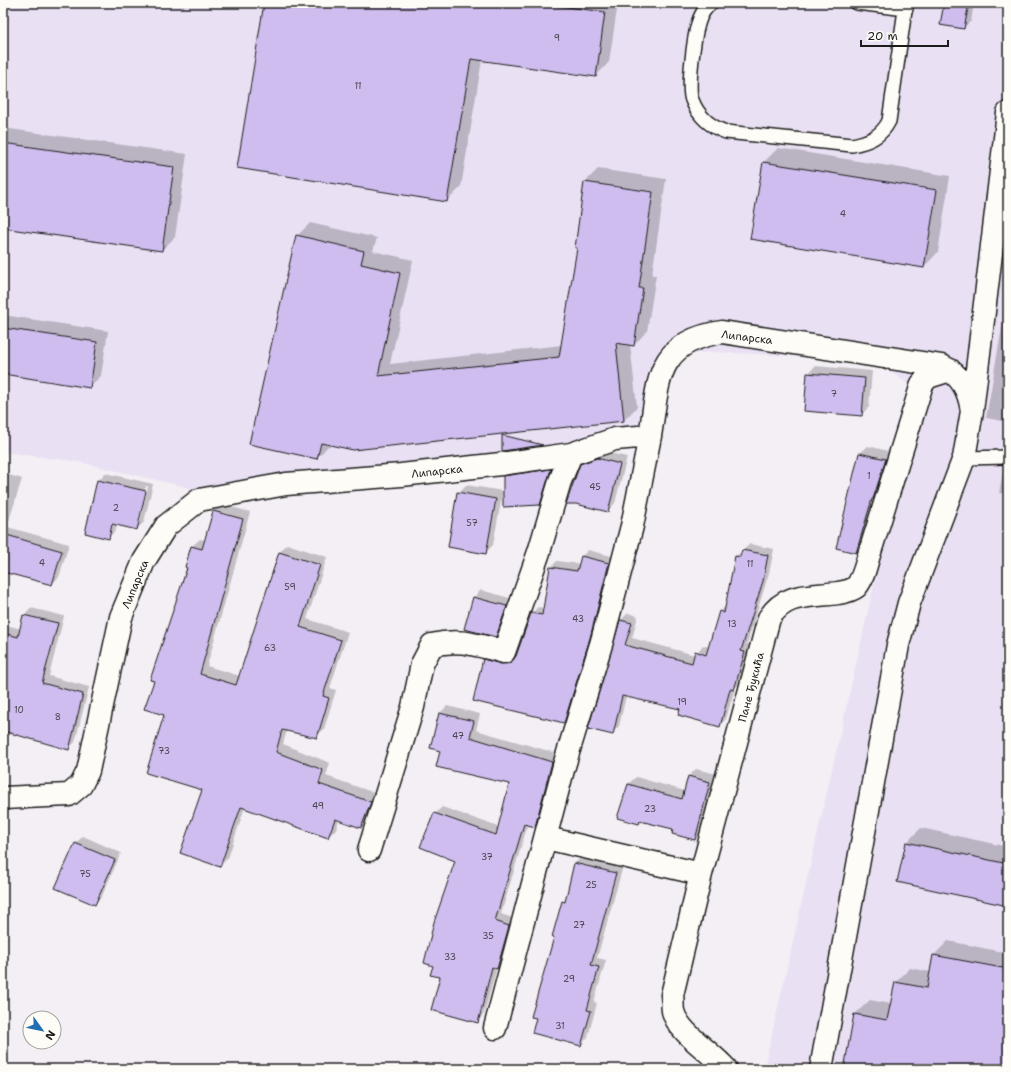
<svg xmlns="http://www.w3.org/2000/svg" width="1011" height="1072" font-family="'Shantell Sans',sans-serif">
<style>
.built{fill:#e9e0f3}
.shadow{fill:#0003;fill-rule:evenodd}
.building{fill:#cebdee;stroke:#1c1c1c}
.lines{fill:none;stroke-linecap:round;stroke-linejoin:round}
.lane-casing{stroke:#1c1c1c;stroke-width:16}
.street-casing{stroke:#1c1c1c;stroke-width:25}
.lane{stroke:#fdfcf7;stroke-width:13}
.street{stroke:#fdfcf7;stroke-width:22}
.labels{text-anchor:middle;stroke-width:3;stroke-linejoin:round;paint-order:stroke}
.number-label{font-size:9px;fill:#484450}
.street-label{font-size:11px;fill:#1c1c1c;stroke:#fdfcf7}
</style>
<rect width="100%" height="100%" fill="#f4eff5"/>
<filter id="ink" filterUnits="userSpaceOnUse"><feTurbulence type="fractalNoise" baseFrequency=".025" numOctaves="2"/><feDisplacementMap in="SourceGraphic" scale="8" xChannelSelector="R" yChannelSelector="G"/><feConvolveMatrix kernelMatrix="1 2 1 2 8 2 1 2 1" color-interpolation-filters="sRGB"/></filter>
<g filter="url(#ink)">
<path class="built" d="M 3,3 L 1008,3 L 1008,1069 L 764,1069 L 918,391 L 874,360 L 712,352 L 661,357 L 645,415 L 610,452 L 336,487 L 254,503 L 79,462 L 3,452 Z"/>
<path class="shadow" d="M 265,3 L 618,3 L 609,62 L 596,76 L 482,60 L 461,187 L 447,201 Z
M 945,3 L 974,3 L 971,21 L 963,28 Z
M 3,128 L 187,154 L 175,237 L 162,250 L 3,227 Z
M 778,148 L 950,176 L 938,252 L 924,267 L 751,238 L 764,162 Z
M 598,169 L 666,179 L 652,275 L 656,275 L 647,331 L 634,345 L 630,344 L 637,407 L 624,420 L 330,444 L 317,458 L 297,236 L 310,223 L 377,238 L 373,251 L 413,260 L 390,364 L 562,345 L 578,247 L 585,182 Z
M 1008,293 L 1008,422 L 986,418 Z
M 3,315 L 108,331 L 101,376 L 90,386 L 3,373 Z
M 815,366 L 872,371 L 869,407 L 861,415 L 808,374 Z
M 868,446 L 892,452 L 863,545 L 856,552 L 837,547 L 860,453 Z
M 605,452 L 627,457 L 615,503 L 607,511 L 581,465 L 589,457 Z
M 1008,462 L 1008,494 L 999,493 L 1004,466 Z
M 558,463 L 547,497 L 539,504 L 504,477 L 511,469 Z
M 3,473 L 22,479 L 7,527 L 69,544 L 59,577 L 52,584 L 3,571 Z
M 105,473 L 153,484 L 144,522 L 137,529 L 117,524 L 116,530 L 108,538 L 98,481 ZM 146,486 L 148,486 L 140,522 L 138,522 Z
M 466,485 L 503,491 L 493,545 L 486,552 L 458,493 Z
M 221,504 L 250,512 L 207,666 L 240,676 L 280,552 L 287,544 L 327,557 L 307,619 L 348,632 L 330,688 L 336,690 L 324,729 L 316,737 L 287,730 L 283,744 L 330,763 L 326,776 L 378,794 L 369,820 L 361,827 L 339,820 L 336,829 L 328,837 L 245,807 L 228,858 L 220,866 L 203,790 L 165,715 L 155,680 L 192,546 L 200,539 L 205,540 L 213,512 Z
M 750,544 L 774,549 L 769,573 L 747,644 L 752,645 L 741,682 L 735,688 L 726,719 L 719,726 L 681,708 L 626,696 L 619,726 L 612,733 L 590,728 L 621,620 L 628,613 L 638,616 L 632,638 L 695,655 L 703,645 L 709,647 L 720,612 L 726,605 L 736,556 Z
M 588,550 L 615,557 L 570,715 L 564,722 L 483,660 L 490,653 L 508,658 L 517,656 L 532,613 L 538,607 L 544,608 L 551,567 L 557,561 L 580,564 L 582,556 Z
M 481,590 L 513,599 L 503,629 L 496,636 L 465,628 L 474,597 Z
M 31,608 L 64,616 L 49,676 L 89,687 L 75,742 L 68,749 L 3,730 L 3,624 L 21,629 L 24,616 Z
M 447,706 L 480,714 L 476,730 L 559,754 L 542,818 L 535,825 L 528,824 L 501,914 L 515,919 L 504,960 L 497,967 L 484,1014 L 477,1022 L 434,965 L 456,860 L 435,814 L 442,807 L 499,827 L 510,783 L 441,750 L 440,713 Z
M 696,769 L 717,774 L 702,832 L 695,839 L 674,828 L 642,820 L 639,823 L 619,817 L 628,784 L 636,777 L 685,791 L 689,776 Z
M 921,828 L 1008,847 L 1008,905 L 899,881 L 907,842 Z
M 83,836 L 121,853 L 102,896 L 95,904 L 76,843 Z
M 583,856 L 623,866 L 597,958 L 606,960 L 594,1002 L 597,1003 L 588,1037 L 581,1045 L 555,936 L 563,902 L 567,898 L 575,863 Z
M 948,941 L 1008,953 L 1008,1069 L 845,1069 L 855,1014 L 870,1000 L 891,1004 L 896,982 L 910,968 L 931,972 L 934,955 Z"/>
<path class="building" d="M 264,3 L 536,3 L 605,12 L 596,77 L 471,59 L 447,202 L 237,168 Z
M 944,3 L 969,3 L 964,29 L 940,25 Z
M 3,143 L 174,167 L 162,251 L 3,228 Z
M 763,162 L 937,190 L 924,268 L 750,239 Z
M 584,182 L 653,192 L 639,288 L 643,288 L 634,346 L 616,343 L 624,421 L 353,450 L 321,443 L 317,459 L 249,444 L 296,235 L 364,251 L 361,264 L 400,273 L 378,376 L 559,357 L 577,248 L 575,248 Z
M 3,328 L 97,342 L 90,388 L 3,374 Z
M 807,373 L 865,378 L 862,416 L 804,411 Z
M 502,435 L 543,445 L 502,451 Z
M 859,453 L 886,459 L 873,499 L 872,499 L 856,553 L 836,548 Z
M 597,458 L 620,464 L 608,512 L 576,504 L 566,504 L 580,464 Z
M 551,469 L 540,505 L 503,507 L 503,476 Z
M 97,480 L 146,491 L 137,530 L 112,524 L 109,539 L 85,533 Z
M 457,492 L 496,499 L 486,554 L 448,547 Z
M 213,511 L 243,519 L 200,674 L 236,685 L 279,552 L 320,565 L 300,627 L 341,640 L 323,696 L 329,698 L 317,738 L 282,730 L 276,752 L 323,770 L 319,784 L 371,802 L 361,828 L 335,819 L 328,838 L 241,807 L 220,867 L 180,853 L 202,790 L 146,773 L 164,715 L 144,709 L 154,681 L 150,680 L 187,568 L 185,567 L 191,546 L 202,549 Z
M 3,534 L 62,551 L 52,585 L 3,572 Z
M 742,550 L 768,555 L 763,581 L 741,651 L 745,652 L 734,690 L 730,689 L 720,727 L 678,715 L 680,709 L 622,696 L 613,735 L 588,729 L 620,620 L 632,623 L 625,645 L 692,663 L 695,651 L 706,655 L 719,611 L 724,613 L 735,556 L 740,557 Z
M 581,556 L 609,563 L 590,638 L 564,723 L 473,701 L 483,659 L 501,664 L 512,661 L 516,656 L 531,613 L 542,615 L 550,567 L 577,571 Z
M 473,597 L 507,606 L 496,637 L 464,629 Z
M 23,615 L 58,623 L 42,683 L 83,694 L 69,750 L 3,731 L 3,633 L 18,637 Z
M 439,713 L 474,721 L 470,737 L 552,762 L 535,827 L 524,824 L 495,921 L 509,926 L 497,969 L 492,967 L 478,1023 L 431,1010 L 440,977 L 430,975 L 433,966 L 424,963 L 434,922 L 455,861 L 420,847 L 434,813 L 496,835 L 509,784 L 436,767 L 440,751 L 430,748 Z
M 688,776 L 710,782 L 695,840 L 672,834 L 673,829 L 640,821 L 639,824 L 617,818 L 628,784 L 682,799 Z
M 906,842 L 1008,864 L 1008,906 L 897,882 Z
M 75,843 L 115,860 L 95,905 L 55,888 Z
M 574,863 L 616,873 L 591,965 L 599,967 L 587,1010 L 591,1011 L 581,1046 L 532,1033 L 536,1018 L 531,1017 L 554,937 L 552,937 L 562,901 L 565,902 Z
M 933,955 L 1008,969 L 1008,1069 L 844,1069 L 854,1014 L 887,1020 L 895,982 L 927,988 Z"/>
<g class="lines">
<g class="lane-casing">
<path id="lane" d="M 711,3 C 705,8 700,16 698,24 C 694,37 687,89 692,100 C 698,116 711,127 726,132 L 852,145 C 868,142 881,137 889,121 L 906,3
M 857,3 L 906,9
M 964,458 L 1008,457"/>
</g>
<g class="street-casing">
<path id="street" d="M 3,798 L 69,795 L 81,785 L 88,771 L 121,617 L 144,561 L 166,526 L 199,500 L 286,484 L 401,475 L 501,464 L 571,454 L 615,439 L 650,436 C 659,381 655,342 722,332 L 942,366 C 961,375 969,390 972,411
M 546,838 L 701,874
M 369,850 L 413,707 L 422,664 L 432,645 C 460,638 476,645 504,652 L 539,552 L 560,481 L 571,454
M 495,1028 L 564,766 L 602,641 L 632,526 L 650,436
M 726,1069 C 712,1052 678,1033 673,1011 C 672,1006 673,1000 672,995 L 701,874 L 769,618 C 786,592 810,597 838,593 C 844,592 851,591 856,587 C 864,578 866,563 870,552 L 922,384 L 928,377 L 950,370
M 821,1069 L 898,645 L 909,603 L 964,458 L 972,411 L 1008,113"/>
</g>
<use href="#lane" class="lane"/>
<use href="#street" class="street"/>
</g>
</g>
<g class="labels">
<g class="number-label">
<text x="557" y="41">9</text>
<text x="358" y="89">11</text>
<text x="843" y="217">4</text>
<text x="834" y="397">7</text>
<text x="869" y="479">1</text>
<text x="595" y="490">45</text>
<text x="116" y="511">2</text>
<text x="472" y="526">57</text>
<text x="42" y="566">4</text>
<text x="750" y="567">11</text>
<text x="290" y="590">59</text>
<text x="578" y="622">43</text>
<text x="732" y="627">13</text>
<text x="270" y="651">63</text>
<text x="682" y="705">19</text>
<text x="19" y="713">10</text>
<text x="58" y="720">8</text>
<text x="458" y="739">47</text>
<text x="164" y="754">73</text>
<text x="318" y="809">49</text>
<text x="650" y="812">23</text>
<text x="487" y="860">37</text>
<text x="85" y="877">75</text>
<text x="591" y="888">25</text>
<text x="579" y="928">27</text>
<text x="488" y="939">35</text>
<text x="450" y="960">33</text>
<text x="569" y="982">29</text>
<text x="560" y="1029">31</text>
</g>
<g class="street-label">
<text transform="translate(747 337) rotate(7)" y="4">Липарска</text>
<text transform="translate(437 471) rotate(-6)" y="4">Липарска</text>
<text transform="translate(135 584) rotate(-67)" y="4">Липарска</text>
<text transform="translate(751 687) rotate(-75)" y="4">Пане Ђукића</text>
</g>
</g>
<rect width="1011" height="1072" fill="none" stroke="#fdfcf7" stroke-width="16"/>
<rect x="8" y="8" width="995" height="1056" fill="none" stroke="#1c1c1c" stroke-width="1.5" filter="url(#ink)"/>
<g transform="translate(42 1030) rotate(123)"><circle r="19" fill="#fdfcf7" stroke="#a3a29f"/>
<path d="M0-3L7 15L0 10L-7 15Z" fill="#1f6fb2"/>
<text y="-6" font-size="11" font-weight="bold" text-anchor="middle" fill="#1c1c1c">N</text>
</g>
<path d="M861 40v6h87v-6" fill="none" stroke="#1c1c1c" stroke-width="2"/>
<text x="867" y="40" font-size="12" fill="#1c1c1c" stroke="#fdfcf7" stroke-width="3" paint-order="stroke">20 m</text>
</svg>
